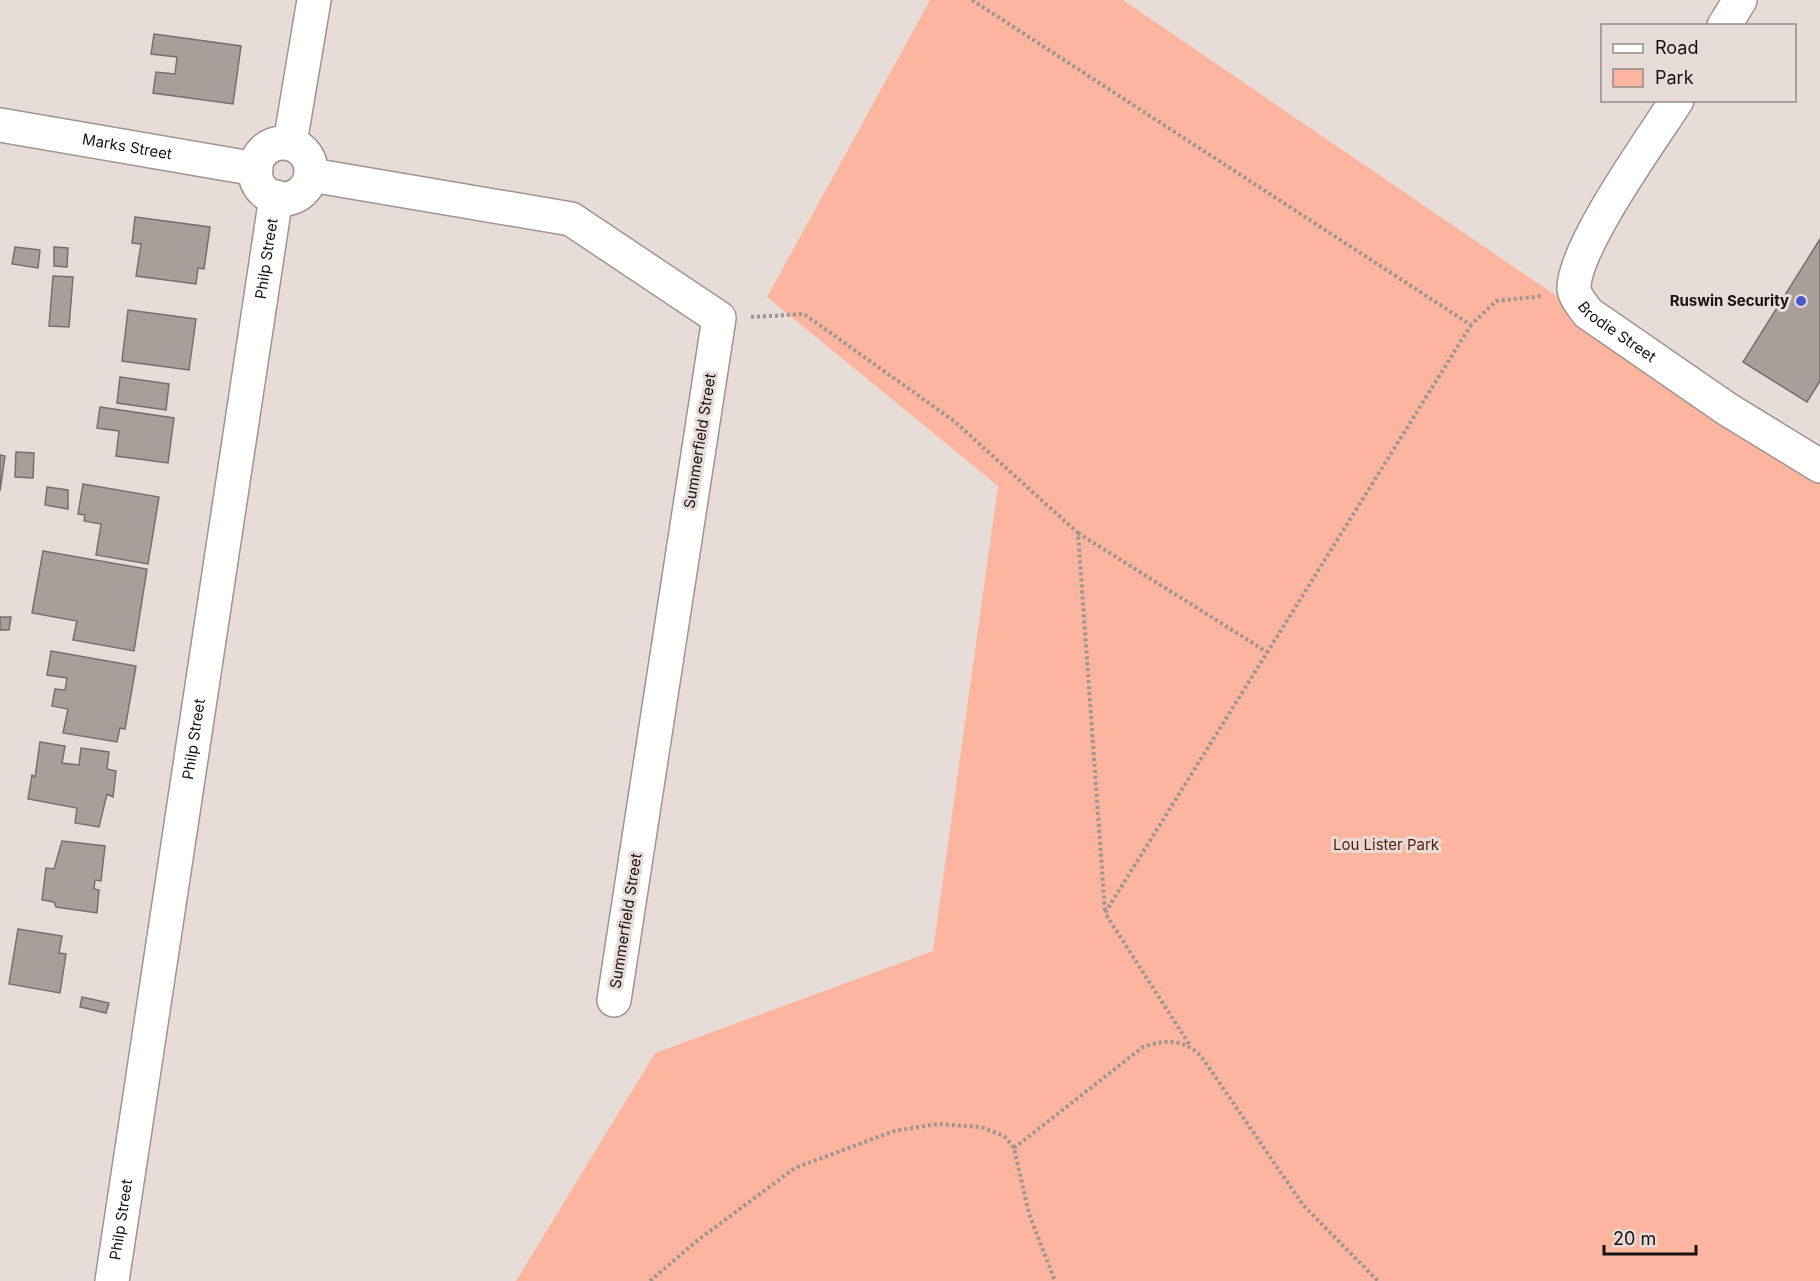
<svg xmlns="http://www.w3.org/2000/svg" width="1820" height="1281" font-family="Inter,sans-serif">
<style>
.green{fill:#feb59f}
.building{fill:#a99e9a;stroke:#796e6b;stroke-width:1.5}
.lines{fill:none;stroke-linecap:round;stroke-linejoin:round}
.street-casing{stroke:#9f9491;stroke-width:36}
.path{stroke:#9f9693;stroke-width:4;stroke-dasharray:3 3;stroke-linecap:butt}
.street{stroke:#fff;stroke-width:33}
.poi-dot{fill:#4859ce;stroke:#e8dcd8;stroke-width:2}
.labels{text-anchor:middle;stroke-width:6;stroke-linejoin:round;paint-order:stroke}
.street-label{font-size:15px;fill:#171312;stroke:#e8dcd8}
.poi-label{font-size:15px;font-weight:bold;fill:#171312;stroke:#e8dcd8;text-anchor:end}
.park-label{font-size:15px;fill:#521a08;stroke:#e8dcd8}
</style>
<rect width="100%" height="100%" fill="#e8dcd8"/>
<path class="green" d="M 930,0 L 1123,0 L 1820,476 L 1820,1281 L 516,1281 L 655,1053 L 933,951 L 998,486 L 767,297 Z"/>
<path class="building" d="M 154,34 L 241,46 L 233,104 L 153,93 L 156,72 L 175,74 L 177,57 L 151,54 Z
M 135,217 L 210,227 L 204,269 L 198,268 L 196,284 L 136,276 L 141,244 L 132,243 Z
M 1820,239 L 1820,381 L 1807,402 L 1743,362 Z
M 15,247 L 40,250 L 38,268 L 12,264 Z
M 54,247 L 68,248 L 67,267 L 54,266 Z
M 53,276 L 73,277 L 69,327 L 49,326 Z
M 128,310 L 196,319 L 189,370 L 122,361 Z
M 120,377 L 169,384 L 166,410 L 117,403 Z
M 100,407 L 174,418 L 168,463 L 116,456 L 119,431 L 97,428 Z
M 16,452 L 34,453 L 33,478 L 15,477 Z
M 0,455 L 5,456 L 0,491 Z
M 83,484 L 159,497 L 148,564 L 96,555 L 101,524 L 84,521 L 85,515 L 78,514 Z
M 47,487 L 68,490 L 68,509 L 45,505 Z
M 43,551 L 147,569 L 134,651 L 73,640 L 77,621 L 32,613 Z
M 0,617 L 11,617 L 9,630 L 0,630 Z
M 51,651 L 136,666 L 125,729 L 120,728 L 117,742 L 63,733 L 68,709 L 52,706 L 55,689 L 65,690 L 67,678 L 47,675 Z
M 40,742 L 65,746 L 62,763 L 79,765 L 81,748 L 109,752 L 107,769 L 116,771 L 113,797 L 107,794 L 99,827 L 75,823 L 77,808 L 28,799 L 32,775 L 35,777 Z
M 62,841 L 105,846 L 101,881 L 95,880 L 94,889 L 99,890 L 97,913 L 56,907 L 54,902 L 42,900 L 46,868 L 54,869 Z
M 18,929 L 62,936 L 59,953 L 66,954 L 60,993 L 9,984 Z
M 82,997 L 109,1003 L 106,1013 L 80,1007 Z"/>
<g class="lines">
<g class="street-casing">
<g id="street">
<path d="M 1724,26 L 1740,0"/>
<path id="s1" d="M 1677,100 C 1652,139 1573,248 1574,289 C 1575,297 1583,306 1588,313 L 1727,409 L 1820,466"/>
<path id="s2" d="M 0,125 L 256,169"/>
<path d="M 290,143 L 314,0"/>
<circle cx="283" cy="171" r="28"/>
<path d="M 311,175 L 571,219 L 719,318 L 614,1000"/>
<path id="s3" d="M 112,1281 L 276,197"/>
</g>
</g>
<path class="path" d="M 972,0 L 1471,325 L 1496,301 L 1543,296
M 751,317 L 804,314 L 954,421 L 1078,533 L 1105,912
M 1078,533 L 1267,652
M 1189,1044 L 1105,913 L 1471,325
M 1014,1148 L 1143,1047 C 1166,1039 1183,1039 1201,1056 L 1303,1205 L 1378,1281
M 650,1281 L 698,1240 L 795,1168 L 894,1131 L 938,1124 L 981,1127 L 1004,1136 L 1014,1148 L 1029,1214 L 1055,1281"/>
<use href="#street" class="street"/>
</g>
<circle class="poi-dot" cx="1801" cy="301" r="6"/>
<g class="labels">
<g class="street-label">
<text dy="5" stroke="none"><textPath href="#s2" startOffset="129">Marks Street</textPath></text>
<text dy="5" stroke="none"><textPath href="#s3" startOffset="1034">Philp Street</textPath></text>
<text dy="5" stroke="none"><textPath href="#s1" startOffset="279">Brodie Street</textPath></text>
<text transform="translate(700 441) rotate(-81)" y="5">Summerfield Street</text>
<text dy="5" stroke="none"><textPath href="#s3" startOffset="548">Philp Street</textPath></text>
<text transform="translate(626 921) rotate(-81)" y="5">Summerfield Street</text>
<text dy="5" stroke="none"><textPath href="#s3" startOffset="62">Philp Street</textPath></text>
</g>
<g class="poi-label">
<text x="1789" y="306">Ruswin Security</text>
</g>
<g class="park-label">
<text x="1386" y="850">Lou Lister Park</text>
</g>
</g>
<rect x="1601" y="24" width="195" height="78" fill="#e8dcd8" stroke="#948c89" stroke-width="1.5"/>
<rect x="1613" y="44" width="30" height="9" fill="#ffffff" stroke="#948c89" stroke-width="1.5"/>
<text x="1655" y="54" font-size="18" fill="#171312">Road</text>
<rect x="1613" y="69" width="30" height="18" fill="#feb59f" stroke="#948c89" stroke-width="1.5"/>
<text x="1655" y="84" font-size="18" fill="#171312">Park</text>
<path d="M1604 1245v9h92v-9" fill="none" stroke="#171312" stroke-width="3"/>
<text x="1613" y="1245" font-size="18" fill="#171312" stroke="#e8dcd8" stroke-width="4.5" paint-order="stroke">20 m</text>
</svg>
